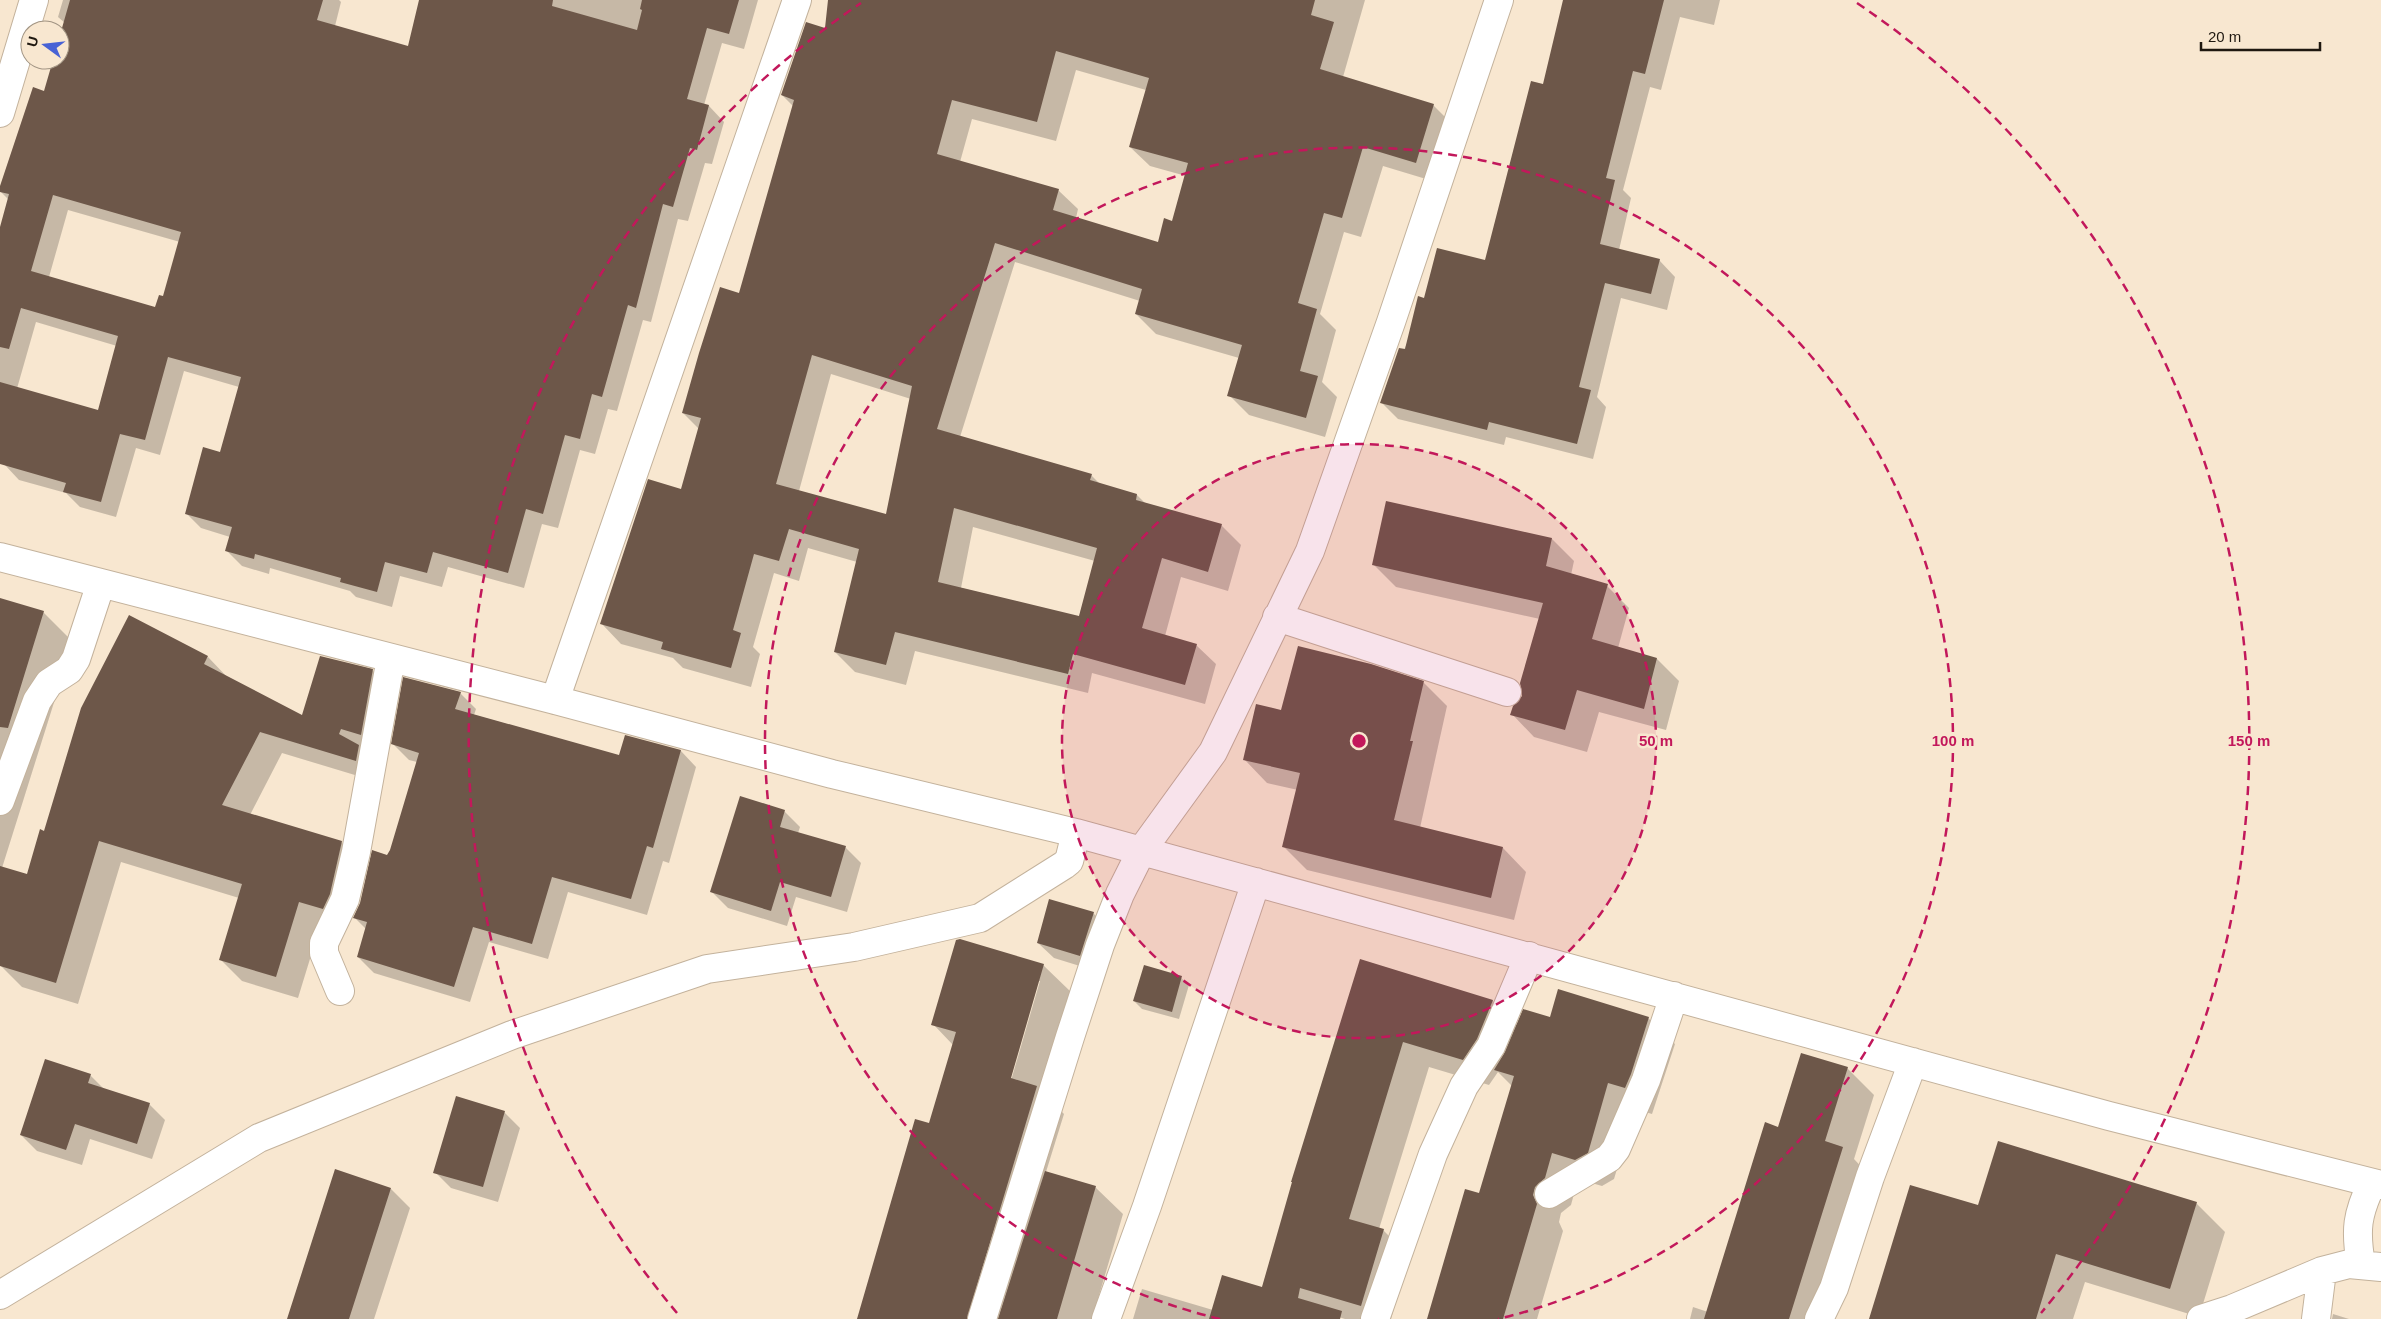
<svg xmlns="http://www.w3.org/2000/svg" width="2381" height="1319" font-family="Helvetica,sans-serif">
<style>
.shadow{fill:#0003;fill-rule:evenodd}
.building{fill:#6d5749;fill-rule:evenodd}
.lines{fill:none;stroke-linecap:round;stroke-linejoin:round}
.minor-casing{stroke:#c3b29c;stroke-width:30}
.minor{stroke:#fff;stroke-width:28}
.ring{fill:none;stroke:#c2185b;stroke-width:2.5;stroke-dasharray:9 6}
.centre{fill:#c2185b;stroke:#f8e7d0;stroke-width:2.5}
.ring-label{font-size:15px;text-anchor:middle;font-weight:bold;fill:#c2185b;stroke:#f8e7d0;stroke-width:5;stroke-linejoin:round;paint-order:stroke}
</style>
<rect width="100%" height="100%" fill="#f8e7d0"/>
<path class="shadow" d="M 63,0 L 339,0 L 341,2 L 335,26 L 409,48 L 421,0 L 758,0 L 744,49 L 722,43 L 704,105 L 709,106 L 724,122 L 712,164 L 705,163 L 688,221 L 678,219 L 651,322 L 643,320 L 617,411 L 608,409 L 595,454 L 580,450 L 558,528 L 542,524 L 524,588 L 448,567 L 442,587 L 400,576 L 392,607 L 356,597 L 350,591 L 270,568 L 269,574 L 242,566 L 226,550 L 230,537 L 201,528 L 186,513 L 221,454 L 239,387 L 184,371 L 160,455 L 136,448 L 116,517 L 80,507 L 66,493 L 19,480 L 4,464 L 99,411 L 117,346 L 36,322 L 12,406 L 0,402 L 0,232 L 9,200 L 0,191 L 45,92 L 54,60 L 60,60 L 60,40 L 65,23 L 58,17 ZM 68,210 L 180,242 L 164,297 L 156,309 L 49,277 Z
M 842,0 L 1365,0 L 1343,77 L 1433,105 L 1453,125 L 1436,182 L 1383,166 L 1361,237 L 1344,232 L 1320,314 L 1336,330 L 1322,382 L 1337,397 L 1325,437 L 1249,415 L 1229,395 L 1239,358 L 1156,334 L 1136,314 L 1140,301 L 1015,262 L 960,437 L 1091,475 L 1100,484 L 1137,495 L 1146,504 L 1221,525 L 1241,545 L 1228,591 L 1181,577 L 1165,636 L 1196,645 L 1216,664 L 1205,704 L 1092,673 L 1088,693 L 915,651 L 906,685 L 855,672 L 835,652 L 857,562 L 808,548 L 799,581 L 774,573 L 753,647 L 760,654 L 751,687 L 683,668 L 673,658 L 621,644 L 602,624 L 682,490 L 699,429 L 683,413 L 740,294 L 793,106 L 782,95 L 833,32 ZM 1076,70 L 1146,90 L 1130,147 L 1150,166 L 1186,176 L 1173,222 L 1159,243 L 1076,218 L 1078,209 L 1058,190 L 960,162 L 972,119 L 1056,141 ZM 831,374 L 911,399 L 887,516 L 799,491 ZM 973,527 L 1095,561 L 1079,617 L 961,588 Z
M 1564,0 L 1720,0 L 1714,25 L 1680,17 L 1661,90 L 1650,87 L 1623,190 L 1631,198 L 1619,250 L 1659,260 L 1675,277 L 1667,310 L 1621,298 L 1597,397 L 1606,407 L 1593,459 L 1506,437 L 1504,445 L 1398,419 L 1382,403 L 1425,300 L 1486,261 L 1544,85 Z
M 1552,539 L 1574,561 L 1571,575 L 1607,586 L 1629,608 L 1618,648 L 1657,659 L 1679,681 L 1666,730 L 1599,712 L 1587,752 L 1534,737 L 1512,714 L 1523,697 L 1540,619 L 1396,587 L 1373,564 Z
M 0,599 L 43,612 L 73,642 L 2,868 L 27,876 L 45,832 L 208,657 L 228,678 L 302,716 L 372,670 L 394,692 L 378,782 L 282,753 L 250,815 L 341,842 L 363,864 L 321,923 L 298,998 L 242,981 L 220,959 L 239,898 L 121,862 L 78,1004 L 22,987 L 0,965 Z
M 1424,683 L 1447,706 L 1420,828 L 1503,848 L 1526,872 L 1514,920 L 1307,870 L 1284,847 L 1298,790 L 1267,783 L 1244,759 L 1282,712 Z
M 460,693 L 476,709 L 474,715 L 620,756 L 681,751 L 696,767 L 669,863 L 663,861 L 647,915 L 568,892 L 548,959 L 489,942 L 470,1002 L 374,973 L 358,957 L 366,929 L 355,918 L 391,850 L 417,762 L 409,760 L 393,744 Z
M 784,811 L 800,827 L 798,833 L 845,847 L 861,863 L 847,912 L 796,897 L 787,926 L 728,908 L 712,892 Z
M 1093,913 L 1109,929 L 1096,971 L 1054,958 L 1038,943 Z
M 1361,960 L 1493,1001 L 1518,1026 L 1551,1019 L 1648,1018 L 1675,1044 L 1652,1114 L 1635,1109 L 1614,1179 L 1602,1186 L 1578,1179 L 1571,1205 L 1561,1213 L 1559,1222 L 1563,1231 L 1537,1319 L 1429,1319 L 1480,1194 L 1512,1086 L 1498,1072 L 1489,1085 L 1429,1067 L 1379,1229 L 1383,1230 L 1409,1256 L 1391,1319 L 1345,1319 L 1326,1313 L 1325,1319 L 1133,1319 L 1142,1289 L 1213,1310 L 1262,1288 Z
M 1043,965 L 1071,992 L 1042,1092 L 1064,1114 L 1046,1172 L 1095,1187 L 1123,1214 L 1092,1319 L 858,1319 L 930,1125 L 953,1045 L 933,1024 ZM 1038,981 L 1040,981 L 1010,1084 L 1008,1084 Z
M 1181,978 L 1189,985 L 1179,1019 L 1142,1009 L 1134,1001 Z
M 1847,1068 L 1874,1095 L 1854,1159 L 1869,1175 L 1824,1319 L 1690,1319 L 1693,1307 L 1708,1312 L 1779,1128 Z
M 90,1075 L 104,1089 L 149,1104 L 165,1120 L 152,1159 L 90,1139 L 82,1165 L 37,1151 L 21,1135 Z
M 504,1112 L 520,1128 L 498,1202 L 451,1188 L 435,1172 Z
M 391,1189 L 410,1208 L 374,1319 L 288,1319 Z
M 2196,1203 L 2225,1232 L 2199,1317 L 2085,1282 L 2073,1319 L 1870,1319 L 1979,1207 Z
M 2333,1314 L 2349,1319 L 2332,1319 Z"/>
<path class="building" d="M 70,0 L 323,0 L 317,20 L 408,46 L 419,0 L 553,0 L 552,6 L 637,30 L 642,10 L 640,9 L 642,0 L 739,0 L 729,34 L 707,28 L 687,99 L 709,105 L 697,150 L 690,148 L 673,207 L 663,204 L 636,308 L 628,305 L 602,397 L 592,394 L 580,439 L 565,435 L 543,514 L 526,509 L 508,573 L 433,552 L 427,573 L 385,562 L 377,592 L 340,582 L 341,578 L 255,554 L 254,559 L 225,551 L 232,527 L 185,514 L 203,447 L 220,452 L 241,377 L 168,357 L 145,440 L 120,434 L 101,502 L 63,492 L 66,483 L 0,464 L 0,382 L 98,410 L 118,336 L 21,308 L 9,349 L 0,347 L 0,227 L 9,194 L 0,192 L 0,186 L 33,87 L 44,91 L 53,60 L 60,60 L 60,35 ZM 53,195 L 181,232 L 163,296 L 159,295 L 155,307 L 31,271 Z
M 828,0 L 1315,0 L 1311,15 L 1334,22 L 1320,69 L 1434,104 L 1416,163 L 1363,147 L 1342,218 L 1324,213 L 1298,303 L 1317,309 L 1300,371 L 1318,376 L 1306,418 L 1227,396 L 1242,345 L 1135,314 L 1142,289 L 995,243 L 937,429 L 1092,474 L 1090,480 L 1137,494 L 1136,500 L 1222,524 L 1208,572 L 1162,558 L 1142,628 L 1197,644 L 1185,685 L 1073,654 L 1068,674 L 895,632 L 886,665 L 834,652 L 859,549 L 789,529 L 779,561 L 754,554 L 733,630 L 741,633 L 731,668 L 661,649 L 663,642 L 600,624 L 648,479 L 681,489 L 701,418 L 682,413 L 699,353 L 720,287 L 739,293 L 794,100 L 781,95 L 806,22 L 825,28 ZM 1056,51 L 1149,78 L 1129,147 L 1188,163 L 1172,221 L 1164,218 L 1158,242 L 1053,210 L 1059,189 L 937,154 L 952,100 L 1037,122 ZM 812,355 L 912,386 L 886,514 L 776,484 ZM 954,508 L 1097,548 L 1079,616 L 938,582 Z
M 1563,0 L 1664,0 L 1645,74 L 1633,71 L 1606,178 L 1615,180 L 1600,244 L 1660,259 L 1651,294 L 1605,283 L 1579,387 L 1591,390 L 1577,444 L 1489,422 L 1487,430 L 1380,403 L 1399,348 L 1405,349 L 1418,296 L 1424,298 L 1437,248 L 1485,260 L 1531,81 L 1543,84 Z
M 1386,501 L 1552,538 L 1546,566 L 1608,584 L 1592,639 L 1657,658 L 1644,709 L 1577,690 L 1565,730 L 1510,715 L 1513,706 L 1522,696 L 1520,683 L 1543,603 L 1372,565 Z
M 0,598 L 44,611 L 8,728 L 0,727 Z
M 129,615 L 208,656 L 204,664 L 302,715 L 320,656 L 373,669 L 361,735 L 341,729 L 339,734 L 359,745 L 356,761 L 260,732 L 222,805 L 342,841 L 330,894 L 323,909 L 299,902 L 276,977 L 219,960 L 242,884 L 99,841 L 56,983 L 0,966 L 0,866 L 27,874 L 40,829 L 44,831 L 81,708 Z
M 1298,646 L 1371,664 L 1424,681 L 1410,741 L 1413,741 L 1394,820 L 1503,847 L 1491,898 L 1282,847 L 1300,773 L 1243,760 L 1256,704 L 1281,710 Z
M 403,677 L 461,692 L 455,709 L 619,755 L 625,735 L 681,750 L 653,848 L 647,846 L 631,899 L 552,877 L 532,944 L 473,927 L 454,987 L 357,957 L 367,922 L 353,918 L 360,903 L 372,850 L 387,855 L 390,850 L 419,753 L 391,744 Z
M 740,796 L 785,810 L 780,827 L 846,846 L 831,897 L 780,882 L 771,911 L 710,892 Z
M 1049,899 L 1094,912 L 1080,956 L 1037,943 Z
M 960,939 L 1044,964 L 1011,1078 L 1037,1086 L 967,1319 L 857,1319 L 915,1119 L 929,1123 L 956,1032 L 931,1025 L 956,940 Z
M 1360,959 L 1493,1000 L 1477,1039 L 1463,1060 L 1403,1042 L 1349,1219 L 1384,1229 L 1361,1306 L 1300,1288 L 1298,1298 L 1342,1311 L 1340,1319 L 1209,1319 L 1222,1275 L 1262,1287 L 1292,1182 L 1291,1182 Z
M 1144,965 L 1182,976 L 1172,1012 L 1133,1001 Z
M 1558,989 L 1649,1017 L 1631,1074 L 1625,1088 L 1608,1083 L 1588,1153 L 1575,1160 L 1552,1153 L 1545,1178 L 1535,1187 L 1533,1195 L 1537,1204 L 1503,1319 L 1427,1319 L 1465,1189 L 1479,1193 L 1514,1076 L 1494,1070 L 1505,1052 L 1523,1009 L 1550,1017 Z
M 1801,1053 L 1848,1067 L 1825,1141 L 1843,1147 L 1789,1319 L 1704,1319 L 1765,1122 L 1778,1127 Z
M 45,1059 L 91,1074 L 88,1083 L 150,1103 L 137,1144 L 75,1124 L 66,1150 L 20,1135 Z
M 456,1096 L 505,1111 L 483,1187 L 433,1173 Z
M 1998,1141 L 2197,1202 L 2170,1289 L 2056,1254 L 2036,1319 L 1869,1319 L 1910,1185 L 1978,1205 Z
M 335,1169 L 391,1188 L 349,1319 L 287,1319 Z
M 1045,1171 L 1096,1186 L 1057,1319 L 998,1319 Z"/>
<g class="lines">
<g class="minor-casing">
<path id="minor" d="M 0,113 L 34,0
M 0,557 L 555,700 L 832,774 L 1076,833 L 2109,1116 L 2381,1185
M 1277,617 L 1507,692
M 555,700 L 797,0
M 0,801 L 37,701 L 49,683 L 69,670 L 76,659 L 101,583
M 340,991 L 324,953 L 324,943 L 345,899 L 356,852 L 391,658
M 1549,1194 L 1609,1158 L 1616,1149 L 1646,1080 L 1674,996
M 2361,1264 C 2355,1230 2357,1214 2372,1183
M 0,1295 L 259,1138 L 512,1035 L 707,969 L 854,947 L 980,918 L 1064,865 L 1069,861 L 1076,833
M 982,1319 L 1070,1037 L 1100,945 L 1120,894 L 1142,850 L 1213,752 L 1310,551 L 1391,322 L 1499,0
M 1106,1319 L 1147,1206 L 1256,882
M 1375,1319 L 1433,1154 L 1464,1086 L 1491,1046 L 1529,956
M 1819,1319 L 1834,1288 L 1870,1177 L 1913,1062
M 2201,1319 L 2232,1309 L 2322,1271 L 2349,1264 L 2381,1267
M 2316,1319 L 2322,1271"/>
</g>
<use href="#minor" class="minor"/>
</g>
<circle cx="1359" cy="741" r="297" fill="#c2185b" fill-opacity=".12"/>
<g class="ring">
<circle cx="1359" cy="741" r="297"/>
<path d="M1220 1319A594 594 0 1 1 1498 1319"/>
<path d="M677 1313A890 890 0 0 1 861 3M1857 3A890 890 0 0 1 2041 1313"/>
</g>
<circle cx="1359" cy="741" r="8" class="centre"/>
<g class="ring-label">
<text x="1656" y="746">50 m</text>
<text x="1953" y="746">100 m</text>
<text x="2249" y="746">150 m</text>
</g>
<g transform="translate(45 45) rotate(285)"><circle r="24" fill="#f8e7d0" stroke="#a19483"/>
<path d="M0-4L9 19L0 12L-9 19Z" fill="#4862d5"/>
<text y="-8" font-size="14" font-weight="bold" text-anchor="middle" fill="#1f1810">U</text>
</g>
<path d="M2201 42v8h119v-8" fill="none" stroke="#1f1810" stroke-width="2.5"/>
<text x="2208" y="42" font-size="15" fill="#1f1810" stroke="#f8e7d0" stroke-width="4" paint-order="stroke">20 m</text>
</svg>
